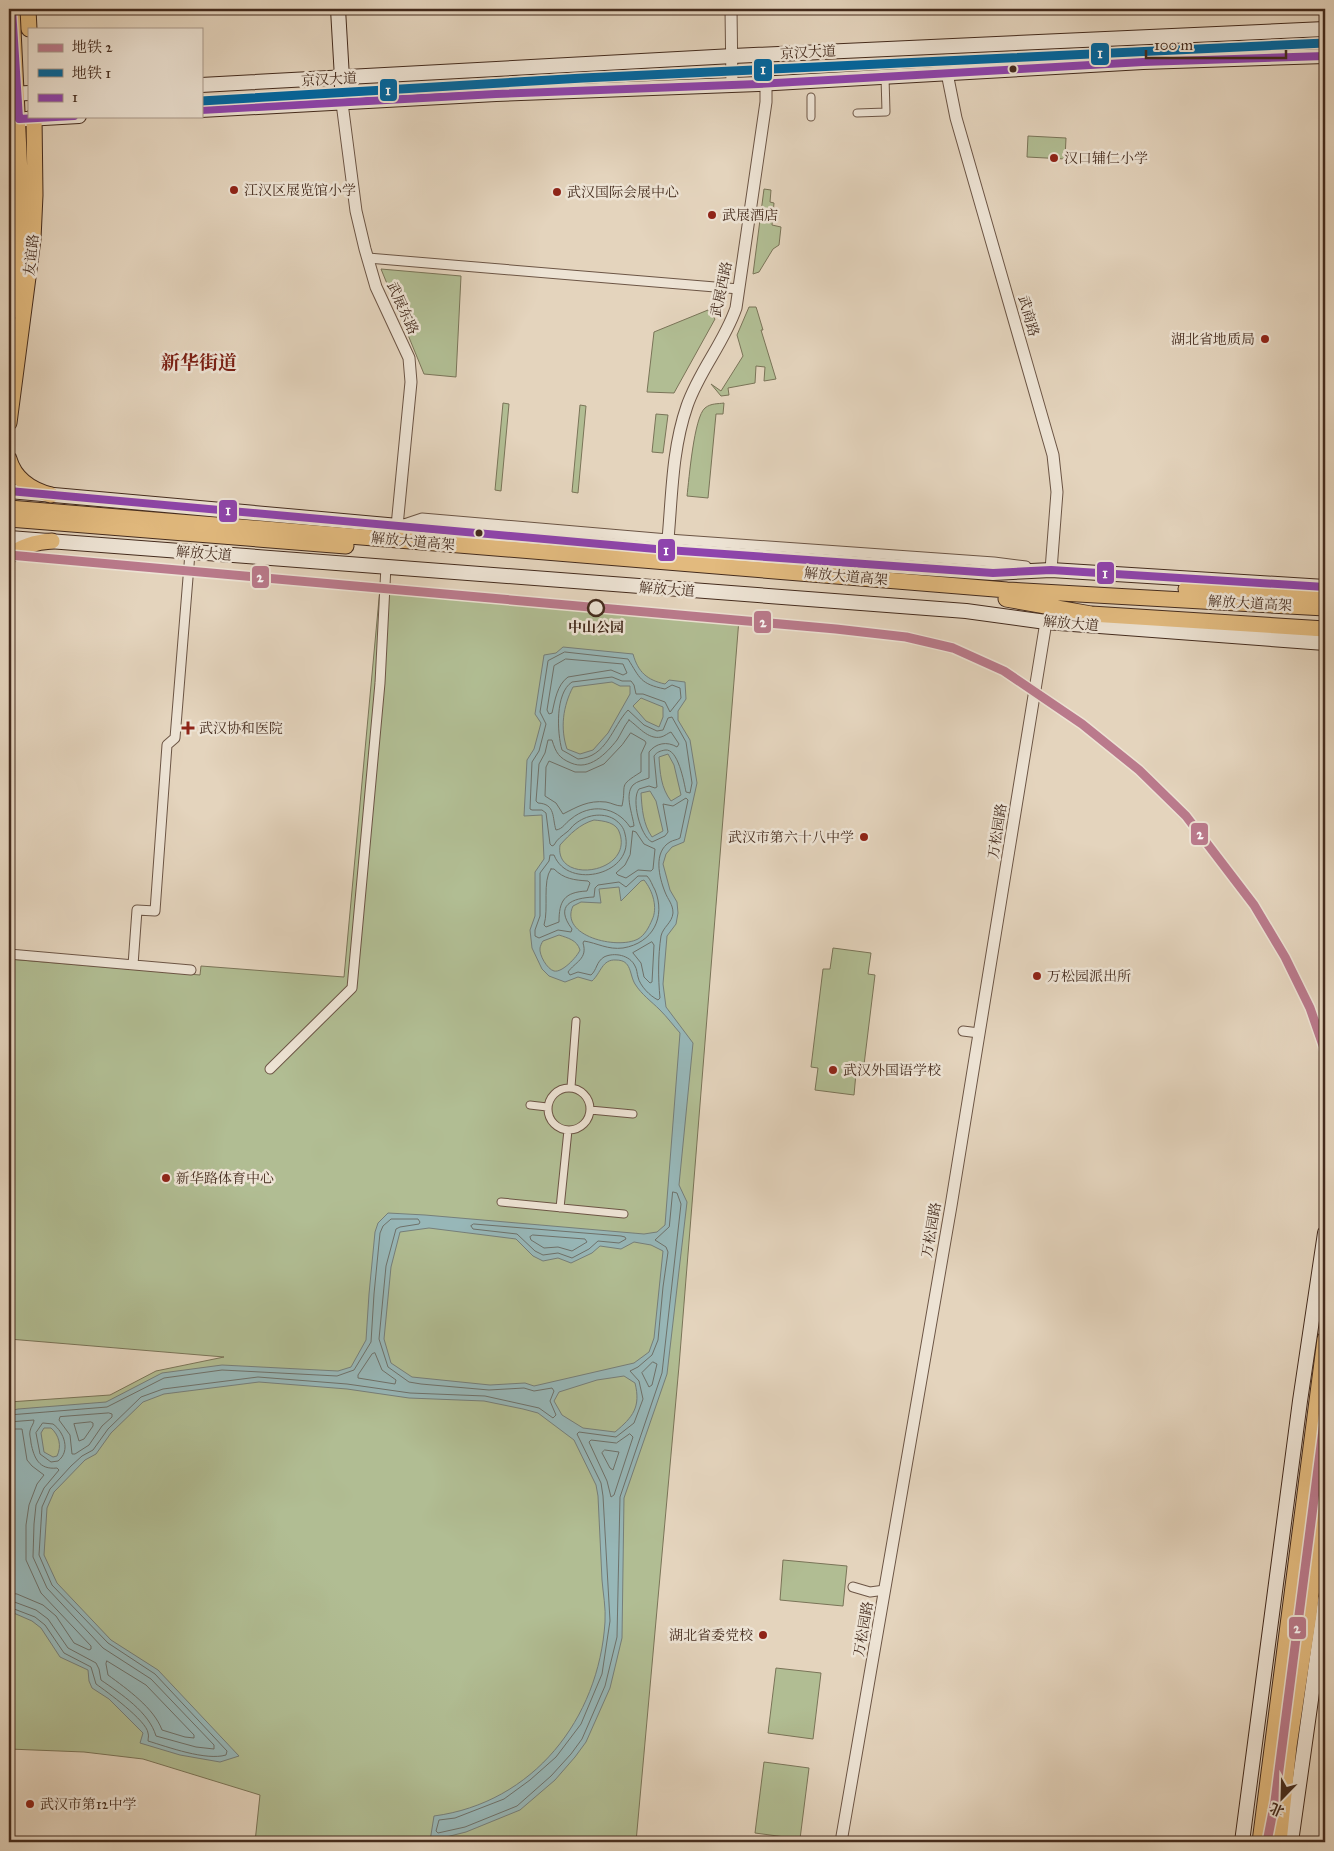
<svg xmlns="http://www.w3.org/2000/svg" width="1334" height="1851" font-family="'IM FELL Great Primer','Noto Serif SC',serif">
<style>
.green{fill:#b1bd93;stroke:#7a7458}
.water{fill:#97b7b8;stroke:#767f7a;fill-rule:evenodd}
.lines{fill:none;stroke-linecap:round;stroke-linejoin:round}
.shore{stroke:#6e716a;stroke-width:1}
.pedestrian-casing{stroke:#6c5545;stroke-width:9}
.minor-casing{stroke:#6c5545;stroke-width:11}
.tertiary-casing{stroke:#6c5545;stroke-width:13}
.secondary-casing{stroke:#442b1d;stroke-width:16}
.primary-casing{stroke:#442b1d;stroke-width:17}
.pedestrian{stroke:#ede3d4;stroke-width:7}
.minor{stroke:#ede3d4;stroke-width:9}
.tertiary{stroke:#ede3d4;stroke-width:11}
.secondary{stroke:#ede3d4;stroke-width:14}
.primary{stroke:#e2ba7e;stroke-width:15}
.bus-1-casing{stroke:#ede3d4;stroke-width:11}
.bus-1{stroke:#8e44ad;stroke-width:8}
.metro-1-casing{stroke:#ede3d4;stroke-width:12}
.metro-2-casing{stroke:#ede3d4;stroke-width:12}
.metro-1{stroke:#ba7a8c;stroke-width:9}
.metro-2{stroke:#0067a1;stroke-width:9}
.bus-dot{fill:#442b1d;stroke:#ede3d4;stroke-width:2}
.poi-dot{fill:#8f2418;stroke:#ede3d4;stroke-width:2}
.stop-dot{fill:#ede3d4;stroke:#442b1d;stroke-width:2.5}
.labels{text-anchor:middle;stroke-width:5;stroke-linejoin:round;paint-order:stroke}
.street-label{font-size:14px;fill:#442b1d;stroke:#ede3d4}
.poi-label{font-size:14px;fill:#442b1d;stroke:#ede3d4;text-anchor:start}
.stop-label{font-size:14px;font-weight:bold;fill:#442b1d;stroke:#ede3d4}
.district-label{font-size:19px;font-weight:bold;fill:#7a1f14;stroke:#ede3d4}
.line-badge{stroke:#ede3d4;stroke-width:2}
.badge-label{font-size:14px;text-anchor:middle;font-weight:bold;fill:#fff}
</style>
<rect width="100%" height="100%" fill="#e4d4bd"/>
<filter id="stains"><feTurbulence type="fractalNoise" baseFrequency=".004" numOctaves="4"/><feColorMatrix values="0 0 0 0 .2 0 0 0 0 .09 0 0 0 0 .02 0 0 0 .5 -.17"/></filter>
<radialGradient id="worn" r=".72"><stop offset=".6" stop-color="#630" stop-opacity="0"/><stop offset="1" stop-color="#630" stop-opacity=".3"/></radialGradient>
<path class="green" d="M 1028,136 L 1066,138 L 1065,159 L 1027,157 Z
M 764,189 L 771,190 L 770,202 L 774,203 L 772,225 L 781,227 L 779,245 L 773,249 L 759,272 L 753,274 Z
M 381,269 L 461,276 L 456,377 L 424,374 Z
M 749,307 L 756,307 L 757,310 L 763,330 L 761,330 L 776,379 L 764,381 L 765,367 L 756,366 L 755,383 L 728,388 L 729,395 L 721,396 L 711,384 L 721,391 L 743,356 L 737,335 Z
M 708,310 L 715,319 L 674,393 L 647,392 L 654,332 Z
M 503,403 L 509,404 L 501,491 L 495,490 Z
M 724,403 L 723,414 L 716,414 L 708,498 L 687,496 C 689,479 694,417 705,408 C 711,403 718,404 724,403 Z
M 580,405 L 586,406 L 578,493 L 572,492 Z
M 656,414 L 668,415 L 663,453 L 652,452 Z
M 380,588 L 739,619 L 679,1366 L 636,1842 L 255,1842 L 260,1795 L 143,1759 L 84,1752 L 9,1749 L 9,1402 L 110,1395 L 156,1371 L 224,1357 L 9,1339 L 9,959 L 200,975 L 201,966 L 344,977 Z
M 833,948 L 871,953 L 868,974 L 875,975 L 863,1073 L 856,1073 L 854,1095 L 815,1090 L 818,1068 L 811,1067 L 823,969 L 830,969 Z
M 783,1560 L 847,1566 L 843,1606 L 780,1600 Z
M 776,1668 L 821,1673 L 813,1739 L 768,1733 Z
M 764,1762 L 809,1768 L 800,1839 L 755,1833 Z"/>
<path class="water" d="M 563,647 L 633,654 C 638,672 647,680 665,684 L 669,680 L 685,682 L 686,699 L 678,711 L 678,720 L 690,740 L 697,783 L 684,842 L 672,847 L 666,854 L 663,864 L 670,890 L 677,902 L 678,913 L 676,924 L 667,936 L 663,984 L 666,1007 L 693,1043 L 679,1185 L 687,1202 L 667,1374 L 624,1498 L 622,1638 L 610,1688 L 586,1742 L 575,1757 L 555,1780 L 520,1810 L 466,1832 L 430,1841 L 434,1816 C 533,1803 599,1719 605,1622 C 606,1608 603,1593 602,1580 C 601,1552 599,1524 598,1496 L 596,1485 L 574,1440 L 538,1413 L 523,1409 L 484,1401 L 409,1398 L 347,1389 L 259,1382 L 164,1394 L 143,1402 L 111,1433 L 96,1454 L 85,1460 L 54,1492 L 47,1508 L 44,1555 L 57,1583 L 111,1640 L 158,1670 L 239,1756 L 220,1762 L 180,1755 L 140,1743 L 143,1733 L 109,1699 L 92,1688 L 89,1681 L 88,1670 L 60,1657 L 41,1628 L 32,1621 L 9,1611 L 9,1411 L 18,1409 L 106,1402 L 162,1373 L 222,1365 L 338,1371 L 351,1367 L 366,1340 L 369,1294 L 375,1232 L 378,1223 L 388,1213 L 425,1215 L 644,1234 L 657,1232 L 665,1225 L 680,1033 C 673,1025 667,1017 660,1010 C 651,1001 642,995 635,984 C 629,974 632,960 616,960 C 602,959 601,973 592,981 L 578,977 L 565,982 L 549,976 L 542,969 L 532,948 L 530,930 L 535,916 L 535,872 L 544,859 L 542,815 L 524,816 L 527,760 L 534,749 L 541,723 L 535,714 L 544,655 L 556,653 ZM 612,682 L 620,686 L 630,686 L 630,694 L 608,733 L 593,750 L 580,754 L 567,749 C 560,728 563,706 573,687 ZM 641,698 L 663,707 L 663,717 L 659,727 L 646,721 L 633,706 ZM 668,754 L 674,765 L 681,795 L 671,801 C 661,788 660,773 659,757 ZM 650,791 L 656,801 L 663,831 L 652,837 C 643,824 642,809 641,793 ZM 594,820 C 604,821 617,822 620,834 C 632,874 554,885 560,845 C 570,834 580,824 594,820 ZM 644,880 C 653,891 658,908 652,920 C 649,927 645,935 638,939 C 617,950 559,936 573,906 L 581,902 L 601,903 L 599,889 L 619,887 L 621,901 L 641,881 ZM 559,935 C 568,938 577,940 580,950 C 577,957 562,973 554,971 C 547,969 539,955 540,948 C 540,947 542,942 543,941 ZM 429,1228 L 516,1239 L 533,1256 L 543,1261 L 558,1258 L 571,1263 L 592,1253 L 600,1246 L 621,1249 L 634,1242 L 651,1245 L 663,1251 L 654,1338 L 649,1352 L 634,1363 L 534,1386 L 525,1383 L 490,1385 L 412,1377 L 391,1363 L 384,1339 L 391,1267 L 400,1232 ZM 624,1376 L 635,1383 C 641,1407 633,1417 615,1432 L 583,1428 L 562,1415 L 554,1401 L 559,1392 L 597,1380 ZM 44,1428 L 51,1428 C 59,1435 62,1446 57,1456 L 53,1457 L 44,1452 L 41,1433 Z"/>
<g class="lines">
<path class="shore" d="M 565,652 L 628,659 C 640,678 640,684 665,689 L 672,685 L 680,688 L 681,698 L 670,712 L 665,702 L 643,694 L 636,694 L 634,685 L 631,681 L 622,681 L 612,677 L 572,682 C 555,693 557,733 562,750 L 578,759 C 607,757 612,727 628,710 L 644,725 L 657,731 L 663,730 L 668,718 L 672,717 L 686,742 L 692,783 L 690,793 L 686,792 C 684,782 678,748 665,750 C 660,751 657,752 654,756 L 657,787 L 655,788 L 649,786 L 639,789 C 631,799 640,836 652,842 L 665,836 L 668,832 L 663,804 L 673,806 L 686,798 L 688,800 L 680,838 C 677,840 673,840 670,842 C 653,852 659,877 665,892 C 668,900 673,904 673,913 C 672,923 663,927 661,936 C 658,956 658,978 660,998 L 658,1000 C 650,996 640,986 638,977 C 637,974 637,969 635,966 C 630,955 614,952 604,957 C 596,962 597,970 591,975 L 578,972 L 570,975 L 568,972 C 575,962 588,959 583,943 L 584,941 C 597,943 608,950 623,948 C 653,943 666,917 655,890 C 652,885 651,880 647,876 L 638,876 L 626,887 L 619,882 L 598,885 L 595,888 L 594,897 C 572,898 554,905 572,929 L 571,932 L 558,930 L 539,938 L 535,936 L 535,930 L 540,916 L 540,873 L 549,861 L 550,855 L 554,855 C 568,891 636,874 625,834 C 624,828 620,823 614,819 C 602,812 586,815 575,824 C 572,826 570,830 567,832 C 562,836 557,839 554,845 L 552,846 L 550,844 L 546,813 L 542,810 L 532,810 L 530,809 L 532,762 L 539,751 L 546,724 L 540,712 L 548,661 Z
M 566,659 L 623,664 L 627,673 L 623,675 L 611,670 L 568,677 C 557,685 555,700 552,713 L 549,714 L 547,710 L 554,666 Z
M 629,720 C 638,726 648,740 661,737 C 665,736 668,733 671,732 L 679,744 L 677,747 C 667,741 656,743 649,752 L 649,778 C 644,780 637,781 633,785 C 624,795 633,815 634,826 L 630,827 C 616,806 590,803 571,819 C 565,823 563,829 556,830 C 552,818 556,804 538,803 L 536,801 L 539,764 L 545,753 L 548,740 L 552,740 C 556,753 559,758 571,763 C 589,771 606,754 617,740 C 621,734 624,726 629,720 Z
M 631,733 L 645,741 L 646,743 L 641,754 L 641,772 C 617,787 627,783 622,806 C 616,806 612,803 606,802 C 588,800 577,807 563,814 L 556,803 L 545,796 L 546,767 L 549,761 L 575,772 L 586,772 L 604,764 L 622,745 Z
M 633,831 L 636,832 L 644,844 L 655,849 L 653,869 L 651,871 L 638,870 L 626,878 L 618,875 L 616,873 L 625,865 L 630,855 Z
M 551,869 L 554,869 C 564,879 574,880 588,881 L 590,883 L 587,891 C 564,892 559,901 559,922 L 546,927 L 544,925 C 549,909 542,881 551,869 Z
M 652,942 L 654,945 L 652,982 L 650,983 L 644,977 L 641,963 L 633,953 Z
M 673,1192 L 677,1193 L 681,1204 L 662,1373 L 620,1497 L 617,1637 L 605,1686 L 582,1739 L 571,1754 L 551,1776 L 517,1806 L 465,1827 L 438,1833 L 436,1831 L 439,1820 L 455,1818 L 504,1799 L 530,1780 L 556,1757 L 581,1724 L 602,1674 L 610,1621 L 603,1496 L 601,1483 L 577,1434 L 579,1432 L 616,1437 L 634,1423 L 643,1399 L 639,1381 L 630,1371 L 638,1367 L 652,1355 L 658,1340 L 663,1287 L 668,1252 L 666,1247 L 655,1240 L 669,1227 Z
M 474,1224 L 621,1236 L 625,1237 L 626,1239 L 619,1243 L 598,1241 L 589,1249 L 572,1258 L 558,1253 L 543,1255 L 535,1251 L 517,1234 L 473,1229 L 471,1226 Z
M 533,1235 L 585,1239 L 587,1242 L 572,1251 L 558,1247 L 544,1248 L 531,1240 L 530,1237 Z
M 375,1353 L 382,1370 L 396,1380 L 395,1384 L 358,1378 L 358,1375 L 372,1354 Z
M 653,1362 L 657,1364 L 652,1385 L 649,1387 L 642,1373 Z
M 109,1413 L 112,1414 L 112,1417 L 102,1426 L 89,1445 L 75,1454 L 72,1454 L 70,1435 L 59,1420 L 60,1417 Z
M 9,1415 L 107,1407 L 164,1378 L 222,1370 L 337,1376 L 354,1370 L 371,1342 L 374,1294 L 380,1233 L 383,1226 L 391,1219 L 418,1219 L 420,1222 L 419,1224 L 400,1227 L 396,1229 L 386,1266 L 379,1339 L 388,1367 L 409,1382 L 421,1384 L 489,1390 L 524,1388 L 534,1391 L 552,1388 L 554,1391 L 550,1401 L 556,1415 L 553,1418 L 539,1408 L 485,1396 L 410,1393 L 347,1384 L 258,1377 L 163,1389 L 141,1397 L 108,1429 L 93,1450 L 82,1456 L 71,1466 L 50,1489 L 42,1507 L 39,1555 L 52,1585 L 108,1643 L 155,1674 L 227,1751 L 226,1755 C 206,1761 168,1747 148,1741 C 148,1738 149,1736 148,1733 C 147,1721 106,1691 96,1684 L 91,1667 L 64,1653 L 45,1625 L 35,1617 L 9,1607
M 9,1422 L 34,1420 C 34,1424 31,1426 30,1431 C 29,1435 31,1439 31,1443 C 34,1458 39,1470 57,1468 L 59,1470 L 44,1488 L 36,1505 L 34,1524 L 33,1557 L 47,1588 L 103,1648 L 151,1679 L 214,1745 L 214,1749 L 196,1747 L 156,1736 C 149,1712 121,1694 101,1680 L 99,1669 L 96,1663 L 68,1648 L 48,1619 L 36,1610 L 9,1600
M 91,1422 L 93,1423 L 93,1426 L 84,1439 L 79,1441 L 74,1424 Z
M 43,1423 L 53,1424 C 64,1432 71,1451 58,1461 L 51,1462 L 40,1454 L 36,1433 Z
M 9,1429 L 22,1429 L 27,1460 L 32,1466 L 44,1475 L 37,1484 L 29,1505 L 26,1525 L 26,1560 L 41,1593 L 91,1646 L 91,1649 L 89,1650 L 74,1643 L 56,1616 L 43,1605 L 17,1594 L 9,1593
M 630,1434 L 633,1437 L 614,1495 L 611,1497 L 607,1481 L 589,1442 L 591,1440 L 616,1443 Z
M 605,1450 L 619,1452 L 613,1470 L 610,1468 L 602,1453 Z
M 107,1661 L 146,1685 L 194,1735 L 194,1738 L 185,1737 L 162,1730 C 154,1708 127,1689 108,1675 L 106,1664 Z"/>
<g class="pedestrian-casing">
<path id="pedestrian" d="M 857,113 L 886,112 L 885,77
M 811,117 L 811,97
M 571,1087 L 576,1021
M548 1109a21 21 0 1 1 42 0a21 21 0 1 1-42 0Z
M 530,1105 L 547,1107
M 590,1110 L 633,1114
M 501,1202 L 624,1214
M 560,1208 L 568,1130"/>
</g>
<g class="minor-casing">
<path id="minor" d="M 368,258 L 739,289
M 404,524 L 422,518 L 668,539 L 994,562 L 1026,566
M 9,954 L 191,970
M 133,965 L 137,910 L 155,911 L 167,745 L 175,738 L 190,553
M 963,1031 L 979,1033
M 270,1069 L 352,988 L 380,683 L 386,566
M 853,1587 L 870,1592 L 885,1590"/>
</g>
<g class="tertiary-casing">
<path id="tertiary" d="M 731,9 L 732,85
M 947,73 L 956,118 L 1053,455 L 1057,492 L 1051,570
M 342,103 L 356,211 L 365,249 L 376,287 L 409,358 L 411,382 L 397,526
M 667,550 C 672,502 671,452 687,406 C 699,371 724,343 736,308 L 766,102 L 766,83
M 841,1842 L 951,1206 L 1046,622"/>
</g>
<g class="secondary-casing">
<path id="secondary" d="M 338,9 L 342,78 L 342,103
M 201,85 L 733,56 L 1325,29
M 9,94 L 29,93
M 201,110 L 496,94 L 758,84 L 1143,62 L 1325,56
M 9,120 L 79,116
M 9,491 L 667,550 L 993,573 L 1051,570 L 1325,587
M 9,538 L 966,611 L 1046,622 L 1325,643
M 1322,1535 L 1325,1577
M 1242,1842 L 1300,1401 L 1325,1233
M 1291,1842 L 1325,1600"/>
</g>
<g class="primary-casing">
<path id="primary" d="M 28,9 L 29,29
M 9,313 L 18,237 L 21,194 L 12,9
M 9,423 L 33,239 L 35,195 L 34,116
M 9,459 C 15,480 32,490 51,495
M 9,508 L 1007,590 L 1325,608
M 9,519 L 346,546
M 9,556 C 22,546 35,542 52,541
M 1186,589 L 1325,596
M 1006,599 L 1091,614 L 1325,629
M 1260,1842 L 1325,1339
M 1279,1842 L 1289,1746 L 1309,1614 L 1325,1474"/>
</g>
<use href="#pedestrian" class="pedestrian"/>
<use href="#minor" class="minor"/>
<use href="#tertiary" class="tertiary"/>
<use href="#secondary" class="secondary"/>
<use href="#primary" class="primary"/>
<g class="bus-1-casing">
<path id="bus-1" d="M 12,9 L 19,119 L 74,116
M 201,110 L 496,94 L 758,84 L 1143,62 L 1325,56
M 9,491 L 667,550 L 993,573 L 1051,570 L 1325,587"/>
</g>
<use href="#bus-1" class="bus-1"/>
<g class="metro-1-casing">
<path id="metro-1" d="M 9,555 L 836,629 L 906,637 L 953,648 L 1004,671 L 1082,724 L 1139,770 L 1186,816 L 1254,905 L 1285,957 L 1310,1008 L 1325,1051
M 1267,1842 L 1275,1801 L 1325,1414"/>
</g>
<g class="metro-2-casing">
<path id="metro-2" d="M 201,101 L 583,78 L 1325,43"/>
</g>
<use href="#metro-1" class="metro-1"/>
<use href="#metro-2" class="metro-2"/>
</g>
<g class="bus-dot">
<circle cx="1013" cy="69" r="4.5"/>
<circle cx="479" cy="533" r="4.5"/>
</g>
<g class="poi-dot">
<circle cx="1054" cy="158" r="5"/>
<circle cx="234" cy="190" r="5"/>
<circle cx="557" cy="192" r="5"/>
<circle cx="712" cy="215" r="5"/>
<circle cx="1265" cy="339" r="5"/>
<path d="M185.5 720.5h5v5h5v5h-5v5h-5v-5h-5v-5h5z"/>
<circle cx="864" cy="837" r="5"/>
<circle cx="1037" cy="976" r="5"/>
<circle cx="833" cy="1070" r="5"/>
<circle cx="166" cy="1178" r="5"/>
<circle cx="763" cy="1635" r="5"/>
<circle cx="30" cy="1804" r="5"/>
</g>
<circle class="stop-dot" cx="596" cy="608" r="8"/>
<g class="labels">
<g class="street-label">
<text transform="translate(808 52) rotate(-3)" y="5">京汉大道</text>
<text transform="translate(329 79) rotate(-3)" y="5">京汉大道</text>
<text transform="translate(31 255) rotate(-84)" y="5">友谊路</text>
<text transform="translate(721 289) rotate(-78)" y="5">武展西路</text>
<text transform="translate(403 308) rotate(66)" y="5">武展东路</text>
<text transform="translate(1029 316) rotate(74)" y="5">武商路</text>
<text transform="translate(413 541) rotate(5)" y="5">解放大道高架</text>
<text transform="translate(204 553) rotate(4)" y="5">解放大道</text>
<text transform="translate(846 576) rotate(5)" y="5">解放大道高架</text>
<text transform="translate(667 589) rotate(4)" y="5">解放大道</text>
<text transform="translate(1250 603) rotate(3)" y="5">解放大道高架</text>
<text transform="translate(1071 623) rotate(5)" y="5">解放大道</text>
<text transform="translate(997 831) rotate(-81)" y="5">万松园路</text>
<text transform="translate(931 1230) rotate(-80)" y="5">万松园路</text>
<text transform="translate(863 1629) rotate(-80)" y="5">万松园路</text>
</g>
<g class="poi-label">
<text x="1064" y="163">汉口辅仁小学</text>
<text x="244" y="195">江汉区展览馆小学</text>
<text x="567" y="197">武汉国际会展中心</text>
<text x="722" y="220">武展酒店</text>
<text x="1255" y="344" text-anchor="end">湖北省地质局</text>
<text x="199" y="733">武汉协和医院</text>
<text x="854" y="842" text-anchor="end">武汉市第六十八中学</text>
<text x="1047" y="981">万松园派出所</text>
<text x="843" y="1075">武汉外国语学校</text>
<text x="176" y="1183">新华路体育中心</text>
<text x="753" y="1640" text-anchor="end">湖北省委党校</text>
<text x="40" y="1809">武汉市第12中学</text>
</g>
<g class="stop-label">
<text x="596" y="632">中山公园</text>
</g>
<g class="district-label">
<text x="199" y="369">新华街道</text>
</g>
</g>
<g class="line-badge">
<rect x="1090" y="42" width="20" height="24" rx="5" fill="#0067a1"/>
<rect x="753" y="58" width="20" height="24" rx="5" fill="#0067a1"/>
<rect x="379" y="78" width="19" height="24" rx="5" fill="#0067a1"/>
<rect x="218" y="499" width="20" height="24" rx="5" fill="#8e44ad"/>
<rect x="657" y="538" width="19" height="24" rx="5" fill="#8e44ad"/>
<rect x="1096" y="561" width="19" height="24" rx="5" fill="#8e44ad"/>
<rect x="251" y="565" width="19" height="24" rx="5" fill="#ba7a8c"/>
<rect x="753" y="610" width="19" height="24" rx="5" fill="#ba7a8c"/>
<rect x="1190" y="822" width="19" height="24" rx="5" fill="#ba7a8c"/>
<rect x="1288" y="1616" width="19" height="24" rx="5" fill="#ba7a8c"/>
</g>
<g class="badge-label">
<text x="1100" y="58">1</text>
<text x="763" y="74">1</text>
<text x="388" y="95">1</text>
<text x="228" y="515">1</text>
<text x="666" y="555">1</text>
<text x="1105" y="578">1</text>
<text x="260" y="582">2</text>
<text x="763" y="627">2</text>
<text x="1200" y="839">2</text>
<text x="1297" y="1633">2</text>
</g>
<rect width="1334" height="1851" fill="none" stroke="#e4d4bd" stroke-width="30"/>
<rect x="10" y="10" width="1314" height="1831" fill="none" stroke="#442b1d" stroke-width="2.5"/>
<rect x="15" y="15" width="1304" height="1821" fill="none" stroke="#442b1d"/>
<rect x="28" y="28" width="175" height="90" fill="#ede3d4" stroke="#a9998b"/>
<rect x="38" y="44" width="25" height="8" fill="#ba7a8c" stroke="#a9998b"/>
<text x="72" y="52" font-size="15" fill="#442b1d">地铁 2</text>
<rect x="38" y="69" width="25" height="8" fill="#0067a1" stroke="#a9998b"/>
<text x="72" y="78" font-size="15" fill="#442b1d">地铁 1</text>
<rect x="38" y="94" width="25" height="8" fill="#8e44ad" stroke="#a9998b"/>
<text x="72" y="102" font-size="15" fill="#442b1d">1</text>
<g transform="translate(1282 1798) rotate(203)" stroke="#ede3d4" stroke-width="4" paint-order="stroke">
<path d="M0-4L9 19L0 12L-9 19Z" fill="#442b1d"/>
<text y="-8" font-size="14" font-weight="bold" text-anchor="middle" fill="#442b1d">北</text>
</g>
<path d="M1146 50v8h140v-8" fill="none" stroke="#442b1d" stroke-width="2.5"/>
<text x="1154" y="50" font-size="15" fill="#442b1d" stroke="#ede3d4" stroke-width="4" paint-order="stroke">100 m</text>
<rect width="100%" height="100%" filter="url(#stains)"/>
<rect width="100%" height="100%" fill="url(#worn)"/>
</svg>
